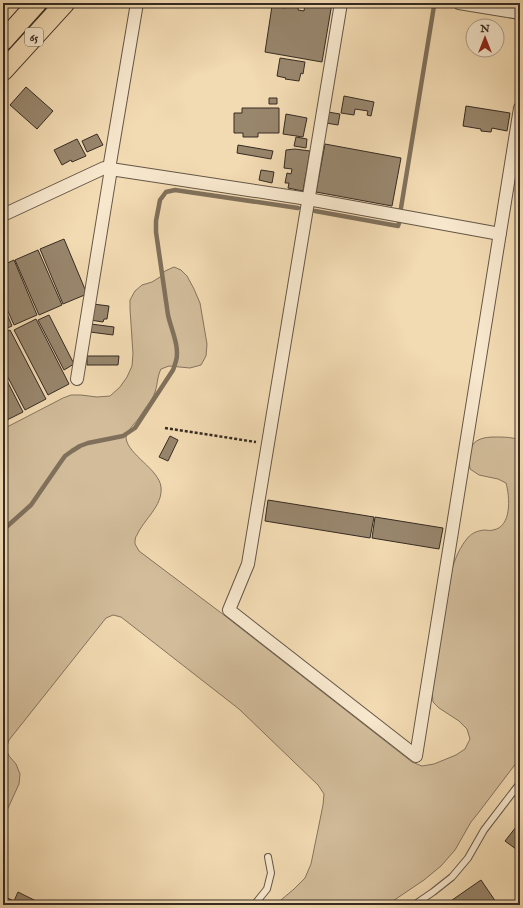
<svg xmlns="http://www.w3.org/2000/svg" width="523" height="908" font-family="'IM FELL English',serif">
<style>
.green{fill:#d2bc9a;stroke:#84745e}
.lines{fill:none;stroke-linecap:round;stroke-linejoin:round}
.stream{stroke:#80705b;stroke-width:4.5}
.building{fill:#98866d;stroke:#362b22}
.service-casing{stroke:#655746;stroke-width:8}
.minor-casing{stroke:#655746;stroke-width:14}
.primary-casing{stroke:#362b22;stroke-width:21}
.path{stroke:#362b22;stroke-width:2.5;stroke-dasharray:3 2;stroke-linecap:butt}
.service{stroke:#f7e7cd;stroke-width:6}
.minor{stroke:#f7e7cd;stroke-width:12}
.primary{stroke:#f2dab2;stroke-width:19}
.labels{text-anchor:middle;stroke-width:4;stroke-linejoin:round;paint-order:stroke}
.shield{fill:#f7e7cd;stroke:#706355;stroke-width:1}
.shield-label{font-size:11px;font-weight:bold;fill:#362b22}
</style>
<rect width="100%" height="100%" fill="#f2dab2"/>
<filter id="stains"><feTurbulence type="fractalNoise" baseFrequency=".005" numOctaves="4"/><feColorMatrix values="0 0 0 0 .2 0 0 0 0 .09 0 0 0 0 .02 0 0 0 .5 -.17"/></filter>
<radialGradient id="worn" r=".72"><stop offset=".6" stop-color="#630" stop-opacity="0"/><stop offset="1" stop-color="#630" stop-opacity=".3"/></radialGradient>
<path class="green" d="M 174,267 L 181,270 L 187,276 L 194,289 L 200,303 L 207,344 L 206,356 L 201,365 L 190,368 L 169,366 L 161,369 C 157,377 158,383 155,392 C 152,401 144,409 139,418 C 135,423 126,432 126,438 C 128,455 159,469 161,487 C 163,506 144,519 137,535 C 135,537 135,541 135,544 L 139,551 L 220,612 L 412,762 L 422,766 L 434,764 L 456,755 L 465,749 L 470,739 L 467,729 L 459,721 L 439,708 L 433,702 L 432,691 C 436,667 440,643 444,619 C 448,592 449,562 466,540 C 470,534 476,531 484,530 C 487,530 490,531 493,530 C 512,527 510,497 506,483 L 498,479 L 479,475 L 470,469 C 467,447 472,437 495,437 C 503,437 512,437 520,440 L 520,758 L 479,812 L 471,822 L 455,850 L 441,866 L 424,880 L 387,905 L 275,905 L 294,889 L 305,878 L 311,864 L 323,805 L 324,794 L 318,785 L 239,709 L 121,617 L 113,615 L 106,618 L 9,740 L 6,749 L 9,756 L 16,764 L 20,774 L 19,784 L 3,819 L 3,428 L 7,427 L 63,398 L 71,395 L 81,395 L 97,397 L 110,396 L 120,387 L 127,377 L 132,366 L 133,354 L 130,309 L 130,300 L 135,291 L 142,285 L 152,282 L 160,277 L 165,271 Z"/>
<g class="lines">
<path class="stream" d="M 401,208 L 434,6
M 315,211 L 398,226 L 399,223
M 3,530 L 31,505 L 60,463 L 65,456 L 72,451 L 80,446 L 88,443 L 123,436 L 135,428 L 173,370 C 174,368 175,364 176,361 C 180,347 171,329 168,315 L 156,232 L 156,221 L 160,200 L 166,192 L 175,190 L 298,208"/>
</g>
<path class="building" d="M 285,3 L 299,3 L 298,10 L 304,11 L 305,4 L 312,5 L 312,3 L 332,3 L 322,62 L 265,52 L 272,6 L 285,8 Z
M 280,58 L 305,62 L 303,74 L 301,73 L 299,81 L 285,79 L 286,78 L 277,76 Z
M 26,87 L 53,111 L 37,129 L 10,105 Z
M 344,96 L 374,102 L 371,116 L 367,115 L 368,111 L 355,109 L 354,115 L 341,113 Z
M 269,98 L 277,98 L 277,104 L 269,104 Z
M 466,106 L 510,113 L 507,131 L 492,128 L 491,132 L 481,131 L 481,129 L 463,126 Z
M 242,108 L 279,108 L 279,133 L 258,133 L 258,137 L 243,137 L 243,133 L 234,133 L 234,113 L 242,113 Z
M 328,112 L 340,114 L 338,125 L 326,123 Z
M 286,114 L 307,118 L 303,137 L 283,134 Z
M 97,134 L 103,145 L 87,152 L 82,141 Z
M 296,137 L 307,139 L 306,148 L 294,146 Z
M 77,139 L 86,156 L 72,162 L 71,160 L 62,165 L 54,150 Z
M 325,144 L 401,158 L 392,206 L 316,192 Z
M 238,145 L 273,151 L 271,159 L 237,153 Z
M 295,149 L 310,151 L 303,191 L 288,188 L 289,183 L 285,183 L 287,173 L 291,174 L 292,169 L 284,168 L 286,150 Z
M 261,170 L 274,172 L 272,183 L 259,180 Z
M 64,239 L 87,294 L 63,304 L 40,249 Z
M 38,250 L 62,305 L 39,315 L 15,260 Z
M 14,260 L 37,315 L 14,325 L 3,300 L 3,265 Z
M 3,304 L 12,326 L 3,330 Z
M 93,304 L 109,306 L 107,319 L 104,319 L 103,322 L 90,320 Z
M 49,315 L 74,364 L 64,370 L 38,320 Z
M 36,319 L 69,384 L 48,395 L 14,330 Z
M 91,324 L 114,327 L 113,335 L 90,332 Z
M 10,330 L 46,399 L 25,410 L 3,368 L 3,334 Z
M 87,356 L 119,356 L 118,365 L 87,365 Z
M 3,373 L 23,412 L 3,422 Z
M 170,436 L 178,440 L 168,461 L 159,457 Z
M 268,500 L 374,517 L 370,538 L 265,521 Z
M 375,517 L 443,528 L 439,549 L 372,538 Z
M 520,822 L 520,852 L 505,841 Z
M 481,880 L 498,905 L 445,905 Z
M 18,892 L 42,904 L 42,905 L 3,905 L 3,896 L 14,901 Z"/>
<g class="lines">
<g class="service-casing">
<path id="service" d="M 254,905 L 267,889 L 271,873 L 268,857
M 414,905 L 433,892 L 452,877 L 468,858 L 484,830 L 520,783"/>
</g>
<g class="minor-casing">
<path id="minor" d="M 341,3 L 248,564 L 229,610 L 416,756 L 520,108
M 459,3 L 520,13
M 109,169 L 137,3
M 3,215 L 104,168 L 308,199 L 500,234
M 77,379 L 111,169"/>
</g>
<g class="primary-casing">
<path id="primary" d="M 3,41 L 37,3
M 3,71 L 65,3"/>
</g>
<path class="path" d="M 165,428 L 256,442"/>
<use href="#service" class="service"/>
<use href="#minor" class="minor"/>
<use href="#primary" class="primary"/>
</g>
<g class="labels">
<rect class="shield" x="25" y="28" width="18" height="18" rx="3"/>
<g class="shield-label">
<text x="34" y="41">65</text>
</g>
</g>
<rect width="523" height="908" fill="none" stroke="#f2dab2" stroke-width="16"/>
<rect x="4" y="4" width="515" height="900" fill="none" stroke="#362b22" stroke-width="2"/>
<rect x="8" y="8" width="507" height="892" fill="none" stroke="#362b22"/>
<g transform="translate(485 38)"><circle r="19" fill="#f7e7cd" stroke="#aa9c89"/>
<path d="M0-3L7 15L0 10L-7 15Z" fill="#8f2418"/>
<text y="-6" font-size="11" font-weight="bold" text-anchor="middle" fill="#362b22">N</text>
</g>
<rect width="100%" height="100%" filter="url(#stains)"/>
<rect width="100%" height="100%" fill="url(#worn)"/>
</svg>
